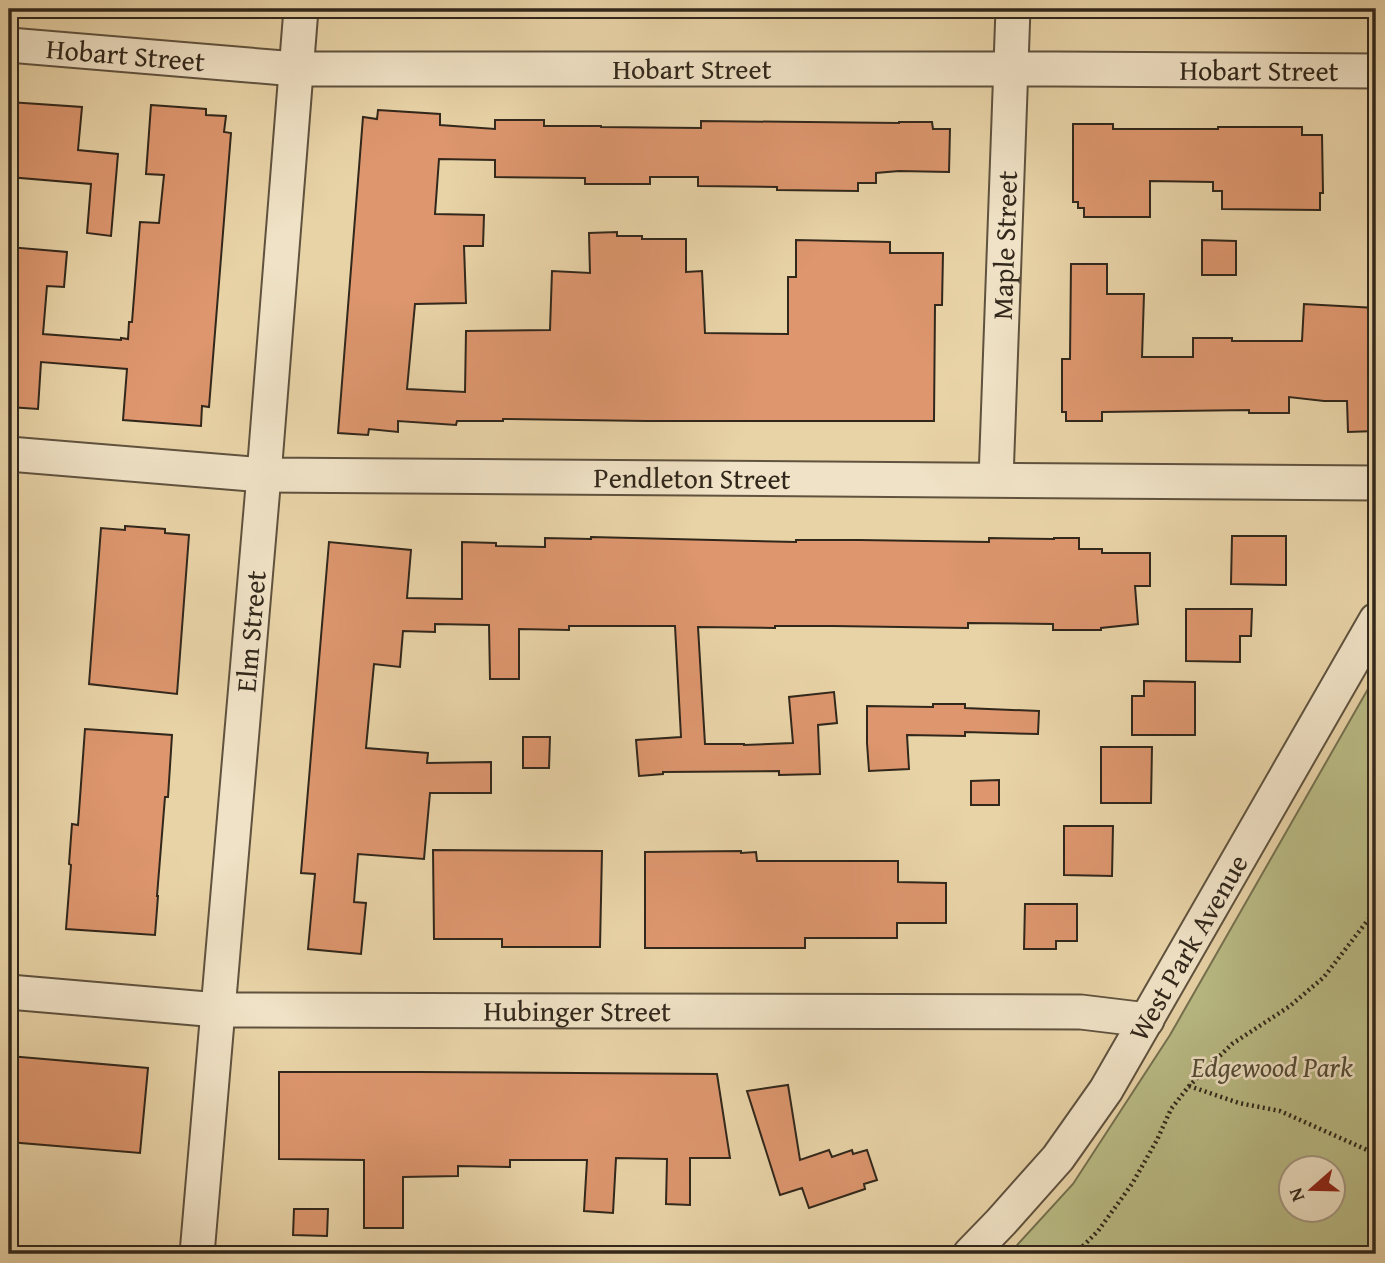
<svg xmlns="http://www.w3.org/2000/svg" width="1385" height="1263" font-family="'Gentium Book Plus',serif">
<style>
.green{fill:#b9bb85;stroke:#757150;stroke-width:2;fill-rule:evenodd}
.building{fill:#dd966e;stroke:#31271b;stroke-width:2}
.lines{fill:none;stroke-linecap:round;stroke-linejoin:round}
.minor-casing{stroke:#5f523e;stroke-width:37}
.path{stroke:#31271b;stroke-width:4.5;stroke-dasharray:2 3.5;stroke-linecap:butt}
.minor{stroke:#f0e2c6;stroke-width:33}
.labels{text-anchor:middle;stroke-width:5;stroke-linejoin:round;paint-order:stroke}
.street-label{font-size:28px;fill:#31271b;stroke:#f0e2c6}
.park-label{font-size:28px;font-style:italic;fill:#534c36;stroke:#f0e2c6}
</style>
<rect width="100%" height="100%" fill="#e8d3a7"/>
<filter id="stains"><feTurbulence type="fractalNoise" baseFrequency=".00286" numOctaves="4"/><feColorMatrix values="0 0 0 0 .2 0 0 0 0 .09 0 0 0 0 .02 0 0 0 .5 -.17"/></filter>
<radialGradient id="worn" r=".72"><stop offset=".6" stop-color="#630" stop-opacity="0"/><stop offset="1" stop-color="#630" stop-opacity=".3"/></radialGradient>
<path class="green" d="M 1376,675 L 1376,1254 L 1009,1254 L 1073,1184 L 1170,1035 ZM 1290,1168 L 1332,1168 L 1332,1210 L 1290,1210 Z"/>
<path class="building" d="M 9,102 L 82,107 L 78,150 L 118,154 L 111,236 L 87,233 L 91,184 L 9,177 Z
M 151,105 L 206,109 L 206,115 L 226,116 L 224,132 L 231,133 L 209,407 L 202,406 L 201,426 L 123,420 L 127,369 L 41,362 L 38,409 L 9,407 L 9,247 L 67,252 L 64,287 L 47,286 L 43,334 L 121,340 L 121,338 L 128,339 L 129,322 L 132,322 L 140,222 L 159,223 L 164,175 L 146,174 Z
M 378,110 L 440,114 L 440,125 L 495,129 L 495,120 L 544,120 L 544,126 L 601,126 L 601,127 L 701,128 L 701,121 L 899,123 L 899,122 L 932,122 L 933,129 L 950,129 L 949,172 L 899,171 L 876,173 L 876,183 L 858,183 L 858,191 L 777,190 L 777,187 L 698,186 L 698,177 L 650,177 L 650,184 L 585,184 L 585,178 L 495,177 L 495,160 L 439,159 L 435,214 L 484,215 L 483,246 L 464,246 L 466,303 L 415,304 L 407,389 L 465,392 L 466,331 L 550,330 L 552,271 L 590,273 L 589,233 L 617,232 L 617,236 L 642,236 L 642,239 L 686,239 L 686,272 L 702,271 L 705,333 L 788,334 L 788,277 L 796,277 L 796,240 L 890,242 L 890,253 L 943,253 L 942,305 L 935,305 L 934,421 L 647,421 L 503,419 L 503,421 L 457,421 L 456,425 L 398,421 L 398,432 L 369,429 L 368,435 L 338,433 L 363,117 L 377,119 Z
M 1073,124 L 1113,124 L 1113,129 L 1218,129 L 1218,127 L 1302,127 L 1302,135 L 1322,135 L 1323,193 L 1320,193 L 1320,210 L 1222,209 L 1222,191 L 1213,191 L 1213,182 L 1150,181 L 1150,217 L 1084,217 L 1084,208 L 1078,208 L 1078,202 L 1073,202 Z
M 1202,240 L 1236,241 L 1236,275 L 1202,275 Z
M 1071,264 L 1107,264 L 1107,294 L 1144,294 L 1142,357 L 1193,357 L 1193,338 L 1232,338 L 1232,341 L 1302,341 L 1304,304 L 1376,308 L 1376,431 L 1348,432 L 1347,401 L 1324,401 L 1289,397 L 1289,413 L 1249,413 L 1249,410 L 1102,412 L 1102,421 L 1066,421 L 1066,412 L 1062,412 L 1062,359 L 1070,359 Z
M 125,526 L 165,529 L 165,533 L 189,535 L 177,694 L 89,684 L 101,528 L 125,530 Z
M 1232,536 L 1286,536 L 1286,585 L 1231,584 Z
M 591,537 L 796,542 L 796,540 L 859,540 L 989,542 L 989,538 L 1054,539 L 1054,538 L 1079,538 L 1079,549 L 1102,549 L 1102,553 L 1150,553 L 1150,586 L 1135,586 L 1138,624 L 1101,628 L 1101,630 L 1053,630 L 1053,624 L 968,623 L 968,628 L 833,626 L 775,626 L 775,628 L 698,627 L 705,744 L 744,744 L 744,745 L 793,743 L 789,697 L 834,692 L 837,723 L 818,725 L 820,774 L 779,775 L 779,771 L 663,772 L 663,774 L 639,776 L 636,740 L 681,737 L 675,626 L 569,626 L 569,630 L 519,629 L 519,679 L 490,679 L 489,625 L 435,624 L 435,632 L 403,631 L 400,667 L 374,664 L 366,748 L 428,753 L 427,763 L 491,762 L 491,793 L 430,793 L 424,859 L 358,854 L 354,902 L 366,903 L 361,954 L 308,949 L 315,874 L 301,873 L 329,542 L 411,550 L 407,598 L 462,599 L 462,542 L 496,543 L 496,546 L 545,547 L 545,538 L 591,539 Z
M 1186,609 L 1252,609 L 1251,636 L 1240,636 L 1240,662 L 1186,661 Z
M 1144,681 L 1195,682 L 1195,735 L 1132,735 L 1132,696 L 1144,696 Z
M 933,704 L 965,704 L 965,708 L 1039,711 L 1038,734 L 965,732 L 965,736 L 907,735 L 909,769 L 869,771 L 867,743 L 867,706 L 933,707 Z
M 85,729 L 172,735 L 168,797 L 165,797 L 157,896 L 158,896 L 155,935 L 66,929 L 71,865 L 69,864 L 72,824 L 78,825 Z
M 523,737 L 550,737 L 549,768 L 523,768 Z
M 1101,747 L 1152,747 L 1151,803 L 1101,803 Z
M 999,780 L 999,805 L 971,805 L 971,781 Z
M 1064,826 L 1113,826 L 1112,876 L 1064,875 Z
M 433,850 L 602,851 L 600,947 L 502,947 L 502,939 L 434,939 Z
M 741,851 L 741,853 L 756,852 L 757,861 L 898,861 L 898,882 L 946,883 L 946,923 L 897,923 L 897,938 L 805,938 L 805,948 L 645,948 L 645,852 Z
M 1025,904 L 1077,904 L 1077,941 L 1056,941 L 1056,949 L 1024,949 Z
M 9,1056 L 148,1068 L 140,1153 L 9,1142 Z
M 279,1072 L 418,1072 L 717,1074 L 730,1158 L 690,1158 L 690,1205 L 666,1204 L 667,1159 L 616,1158 L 613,1213 L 584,1211 L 587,1160 L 510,1160 L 510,1167 L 458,1166 L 458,1176 L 403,1177 L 403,1228 L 364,1228 L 364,1160 L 279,1159 Z
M 788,1085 L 800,1160 L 829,1150 L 832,1157 L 852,1150 L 853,1154 L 867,1150 L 877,1180 L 864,1184 L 865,1189 L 809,1208 L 802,1188 L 780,1195 L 747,1091 Z
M 294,1209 L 328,1209 L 327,1236 L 293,1235 Z"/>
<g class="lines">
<g class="minor-casing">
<g id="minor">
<path id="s1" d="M 9,45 L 296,69 L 1055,69 L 1376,71"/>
<path id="s2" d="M 9,454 L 264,475 L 1376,483"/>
<path id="s3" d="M 996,479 L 1013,9"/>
<path id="s4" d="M 9,992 L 218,1010 L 1081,1012 L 1147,1020"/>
<path id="s5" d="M 197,1254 L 264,475 L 301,9"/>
<path id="s6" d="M 970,1254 L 1001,1222 L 1058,1158 L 1106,1090 L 1376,620"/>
</g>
</g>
<path class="path" d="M 1189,1086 L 1239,1103 L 1280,1111 L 1376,1154
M 1075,1254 L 1098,1231 L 1132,1184 L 1157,1140 L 1171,1109 L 1189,1086 L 1232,1044 L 1290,1006 L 1324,977 L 1371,916 L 1376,905"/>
<use href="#minor" class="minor"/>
</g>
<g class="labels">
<g class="street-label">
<text dy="10" stroke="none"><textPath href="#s1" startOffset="117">Hobart Street</textPath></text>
<text dy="10" stroke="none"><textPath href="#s1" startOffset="684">Hobart Street</textPath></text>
<text dy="10" stroke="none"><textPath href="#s1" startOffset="1251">Hobart Street</textPath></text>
<text dy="10" stroke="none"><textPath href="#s3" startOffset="234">Maple Street</textPath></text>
<text dy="10" stroke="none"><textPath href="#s2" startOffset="684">Pendleton Street</textPath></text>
<text dy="10" stroke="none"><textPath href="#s5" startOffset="625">Elm Street</textPath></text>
<text dy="10" stroke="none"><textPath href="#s6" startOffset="378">West Park Avenue</textPath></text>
<text dy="10" stroke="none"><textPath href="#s4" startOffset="569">Hubinger Street</textPath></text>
</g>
<g class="park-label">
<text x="1272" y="1077">Edgewood Park</text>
</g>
</g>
<rect width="1385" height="1263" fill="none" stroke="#e8d3a7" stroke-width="35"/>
<rect x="10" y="10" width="1364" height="1242" fill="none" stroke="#31271b" stroke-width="3.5"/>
<rect x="18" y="18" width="1350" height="1228" fill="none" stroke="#31271b" stroke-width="2"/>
<g transform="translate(1312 1189) rotate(250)"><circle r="33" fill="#f0e2c6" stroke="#a49782" stroke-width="2"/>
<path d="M0-5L12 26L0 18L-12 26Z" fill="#8f2418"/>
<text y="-10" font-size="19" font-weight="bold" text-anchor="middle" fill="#31271b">N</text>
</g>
<rect width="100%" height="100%" filter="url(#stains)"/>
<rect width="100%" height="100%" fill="url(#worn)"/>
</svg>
